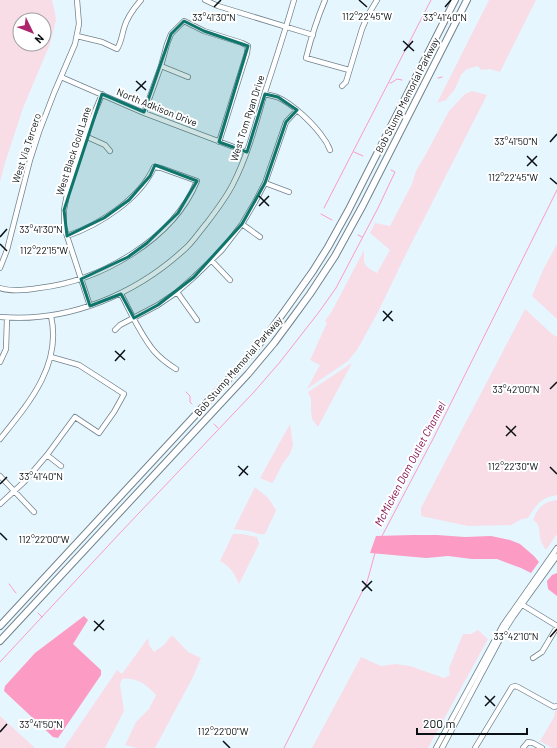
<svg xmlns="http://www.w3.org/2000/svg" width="557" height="748" font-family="Barlow,sans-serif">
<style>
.green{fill:#f8dde7;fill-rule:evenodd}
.water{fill:#fc9bc3}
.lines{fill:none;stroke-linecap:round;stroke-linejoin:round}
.stream{stroke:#fc9bc3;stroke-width:1}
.minor-casing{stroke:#71828c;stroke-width:6}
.highway-casing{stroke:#71828c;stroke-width:8}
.minor{stroke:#fff;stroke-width:4.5}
.highway{stroke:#fff;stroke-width:6}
.marked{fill:#0f766e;fill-opacity:0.2;stroke:#0f766e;stroke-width:3;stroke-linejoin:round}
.ticks{fill:none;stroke:#0a1114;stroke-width:1.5}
.labels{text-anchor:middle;stroke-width:4;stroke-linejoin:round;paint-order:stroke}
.street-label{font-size:10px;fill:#0a1114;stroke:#fff}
.water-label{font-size:11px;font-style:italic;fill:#841150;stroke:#fff}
.ticks-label{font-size:10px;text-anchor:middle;fill:#0a1114;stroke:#fff;stroke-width:4;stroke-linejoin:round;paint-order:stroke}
</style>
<rect width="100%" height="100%" fill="#e6f6ff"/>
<path class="green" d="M 0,0 L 52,0 L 55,13 L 56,20 L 50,44 L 23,108 L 5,163 L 0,182 ZM 20,20 L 44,20 L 44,44 L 20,44 Z
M 489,0 L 536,0 L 500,72 L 490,69 L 481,70 L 478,66 L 467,69 L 461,75 L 455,89 L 446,100 L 437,103 Z
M 472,91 L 487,95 L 406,254 L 377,314 L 357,350 L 348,361 L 307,389 L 320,365 L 310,360 L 327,323 L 325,321 L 332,311 L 364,250 C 364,266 363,265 377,273 L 390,250 L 370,233 L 375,223 L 390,226 L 412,184 L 416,171 L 426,154 L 449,111 L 465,94 Z
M 557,244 L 557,319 L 532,296 L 543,270 Z
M 525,309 L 552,334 L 557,337 L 557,495 C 540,498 537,504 528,518 L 522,519 L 511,525 L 468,526 L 421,516 L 421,508 Z
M 352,363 L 318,427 L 312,419 L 311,411 L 311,399 L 308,392 Z
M 290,424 L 293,445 L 290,454 L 283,463 L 275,479 L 272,483 L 260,478 Z
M 255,487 L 268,498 L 276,510 L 274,515 L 265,534 L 259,534 L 249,531 L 234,529 Z
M 557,500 L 557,534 L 546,550 C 544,547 542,544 541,541 C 538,531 542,526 533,520 C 538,507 543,502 557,500 Z
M 233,534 L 242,534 L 257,537 L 259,544 L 239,584 C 234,573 231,567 220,561 Z
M 478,630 L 488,639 L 428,748 L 312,748 L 361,657 L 381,666 L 395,664 L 410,666 L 444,678 L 450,675 L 449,668 L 463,634 L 471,634 Z
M 171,636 L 174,637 L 188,652 L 201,658 L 193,677 L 155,748 L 137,748 L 125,745 L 136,722 L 149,709 L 156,695 C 147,685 137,677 122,679 L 120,684 L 124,711 L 105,748 L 64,748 L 117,670 L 122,674 L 148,638 L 149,645 L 154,652 L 164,645 Z
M 555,711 L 557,711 L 557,748 L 552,748 L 540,741 L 554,717 Z
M 0,716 L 35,748 L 0,748 Z"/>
<path class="water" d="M 413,535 L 437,535 L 465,537 L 491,536 L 510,540 L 520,544 L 534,556 L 539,562 L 531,573 L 521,568 L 497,559 L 472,559 L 448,556 L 426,558 L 370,553 L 376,536 Z
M 557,573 L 557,596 L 548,589 L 547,581 L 552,575 Z
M 84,616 L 88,620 L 73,644 L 101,670 L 101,675 L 58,738 L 53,737 L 4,691 L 5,686 L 35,653 Z"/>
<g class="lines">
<path class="stream" d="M 438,78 L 442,77
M 390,83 L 391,83 L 397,79 L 402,80
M 354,152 L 363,156
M 324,208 L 431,0
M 321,214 L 332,220
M 358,235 L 362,237
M 186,392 L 190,396 L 190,402 L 192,404
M 214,424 L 218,428
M 382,536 L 433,439 L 557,190
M 9,584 C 12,587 13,590 16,593
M 38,613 L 42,617
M 0,662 L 120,533 L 254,392 L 280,362 L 319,312 L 336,288 L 378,208 L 395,172 L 391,170
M 284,748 L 367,582 L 375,553"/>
<g class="minor-casing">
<path id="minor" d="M 205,0 L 218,6 L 313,35
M 325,0 C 317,19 311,38 306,58 L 349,70
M 77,36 L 102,42 L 117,49 C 121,43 122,35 124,28 C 127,17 134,8 141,0
M 161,66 L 188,77
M 61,77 L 144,113 L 247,152
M 342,86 L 346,82 L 362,29 L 368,15 L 377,0
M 265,94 C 269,95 273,96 277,97 C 292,103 315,125 324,139 C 327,142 328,146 330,150
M 144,113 L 161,66 L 167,44 L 171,34 L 184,21 L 204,31 L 242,43 L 248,46 L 247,53 L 219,142
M 85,136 L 105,145 L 110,151
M 265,183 L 289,192
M 242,224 L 260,237
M 212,261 L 230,280
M 0,268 L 7,250 L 30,160 L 39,132 L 54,93 L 75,44 L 79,24 L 77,0
M 0,288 C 12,292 27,290 39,288 C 100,281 173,240 197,181 L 161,168 L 154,167 C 140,199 99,225 67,236
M 177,292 L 197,320
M 121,294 C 131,313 140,334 154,351 C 160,358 168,364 176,369
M 90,306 L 64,227 L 64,210 L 68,189 L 85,136 L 102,94
M 0,317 C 69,323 137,294 187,247 C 194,240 200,231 206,224 C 216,211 226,198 233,184 C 248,155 256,123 265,92 C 275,62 285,31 294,0
M 115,330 L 120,325 L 158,305 L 177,292 L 194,277 L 222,250 L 242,224 L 255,202 L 265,183 L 286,122 L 297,110
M 0,362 L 6,349 L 7,318
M 0,439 C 29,403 62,365 51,316
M 47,455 L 61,466
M 0,476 L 34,512
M 0,504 L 24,482 L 47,455 L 75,417 L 99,433 L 114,412 L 124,394 L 79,365 L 51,357
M 521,604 L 557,626
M 533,658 L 542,652 L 557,627
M 436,748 L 503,625 L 557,548
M 442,748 L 506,628 L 513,617 L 557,556
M 475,748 L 512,687 L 515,686 L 518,687 L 554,707 L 557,706
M 523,748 L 528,742 L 533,743 L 542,748"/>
</g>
<g class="highway-casing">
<path id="highway" d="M 0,626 L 237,370 L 267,335 L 286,309 L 313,271 L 328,247 L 348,211 L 455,0
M 0,641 L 248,374 L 274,343 L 291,320 L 310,294 L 335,256 L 363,205 L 467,0"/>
</g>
<use href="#minor" class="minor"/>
<use href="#highway" class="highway"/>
</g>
<path class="marked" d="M 184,21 L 204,31 L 248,46 L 219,142 L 247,152 L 265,94 L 278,97 L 297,110 L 286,122 L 265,183 L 242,224 L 194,277 L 158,305 L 134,318 L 121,294 L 90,306 L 81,279 L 128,257 L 147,243 L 178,213 L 197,181 L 155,165 L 150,176 L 129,200 L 104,218 L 67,236 L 64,210 L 102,94 L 144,112 L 171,34 Z"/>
<path class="ticks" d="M 359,0 L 367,7M 214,7 L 221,0M 445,7 L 451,0M 403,41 L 414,51M 404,51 L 413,41M 136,81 L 146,90M 136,91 L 146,81M 550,142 L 557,134M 527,156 L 537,166M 527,166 L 537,156M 550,178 L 557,184M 259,196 L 269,206M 259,206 L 269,196M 0,237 L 7,229M 0,244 L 7,251M 383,311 L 393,321M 383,321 L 392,311M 115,351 L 125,360M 115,361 L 125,350M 550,389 L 557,382M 506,426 L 516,436M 506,436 L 516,426M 238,466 L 248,475M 550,467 L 557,474M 239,476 L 248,466M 0,484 L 7,477M 0,533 L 7,540M 362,581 L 372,591M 362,591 L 372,581M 94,621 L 104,630M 94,631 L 104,620M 550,637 L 557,629M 485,696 L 495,706M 485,706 L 495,696M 0,732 L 7,724M 223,741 L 230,748"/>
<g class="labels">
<g class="street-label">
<text transform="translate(407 95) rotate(-63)" y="4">Bob Stump Memorial Parkway</text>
<text transform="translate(157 107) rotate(22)" y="4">North Adkison Drive</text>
<text transform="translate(247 118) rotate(-72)" y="4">West Tom Ryan Drive</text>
<text transform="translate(26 148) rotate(-72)" y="4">West Via Tercero</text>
<text transform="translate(73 151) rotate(-72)" y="4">West Black Gold Lane</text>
<text transform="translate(238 366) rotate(-49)" y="4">Bob Stump Memorial Parkway</text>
</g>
<g class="water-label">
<text transform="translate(410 464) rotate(-62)" y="4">McMicken Dam Outlet Channel</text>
</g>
</g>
<g class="ticks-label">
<text x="367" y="20">112°22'45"W</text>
<text x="214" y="21">33°41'30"N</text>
<text x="445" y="21">33°41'40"N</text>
<text x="516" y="145">33°41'50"N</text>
<text x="513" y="181">112°22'45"W</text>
<text x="41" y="233">33°41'30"N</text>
<text x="44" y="254">112°22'15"W</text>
<text x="516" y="393">33°42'00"N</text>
<text x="513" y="470">112°22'30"W</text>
<text x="41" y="480">33°41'40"N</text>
<text x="44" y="543">112°22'00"W</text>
<text x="516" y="640">33°42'10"N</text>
<text x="41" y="728">33°41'50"N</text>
<text x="223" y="735">112°22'00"W</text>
</g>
<g transform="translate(32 32) rotate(133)"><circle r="19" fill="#ffffff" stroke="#9da0a1"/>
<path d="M0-3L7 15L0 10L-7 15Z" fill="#ac256c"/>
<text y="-6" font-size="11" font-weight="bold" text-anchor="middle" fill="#0a1114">N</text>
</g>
<path d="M417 728v6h110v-6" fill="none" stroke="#0a1114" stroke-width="2"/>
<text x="423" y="728" font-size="12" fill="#0a1114" stroke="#ffffff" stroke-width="3" paint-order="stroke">200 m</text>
</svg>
